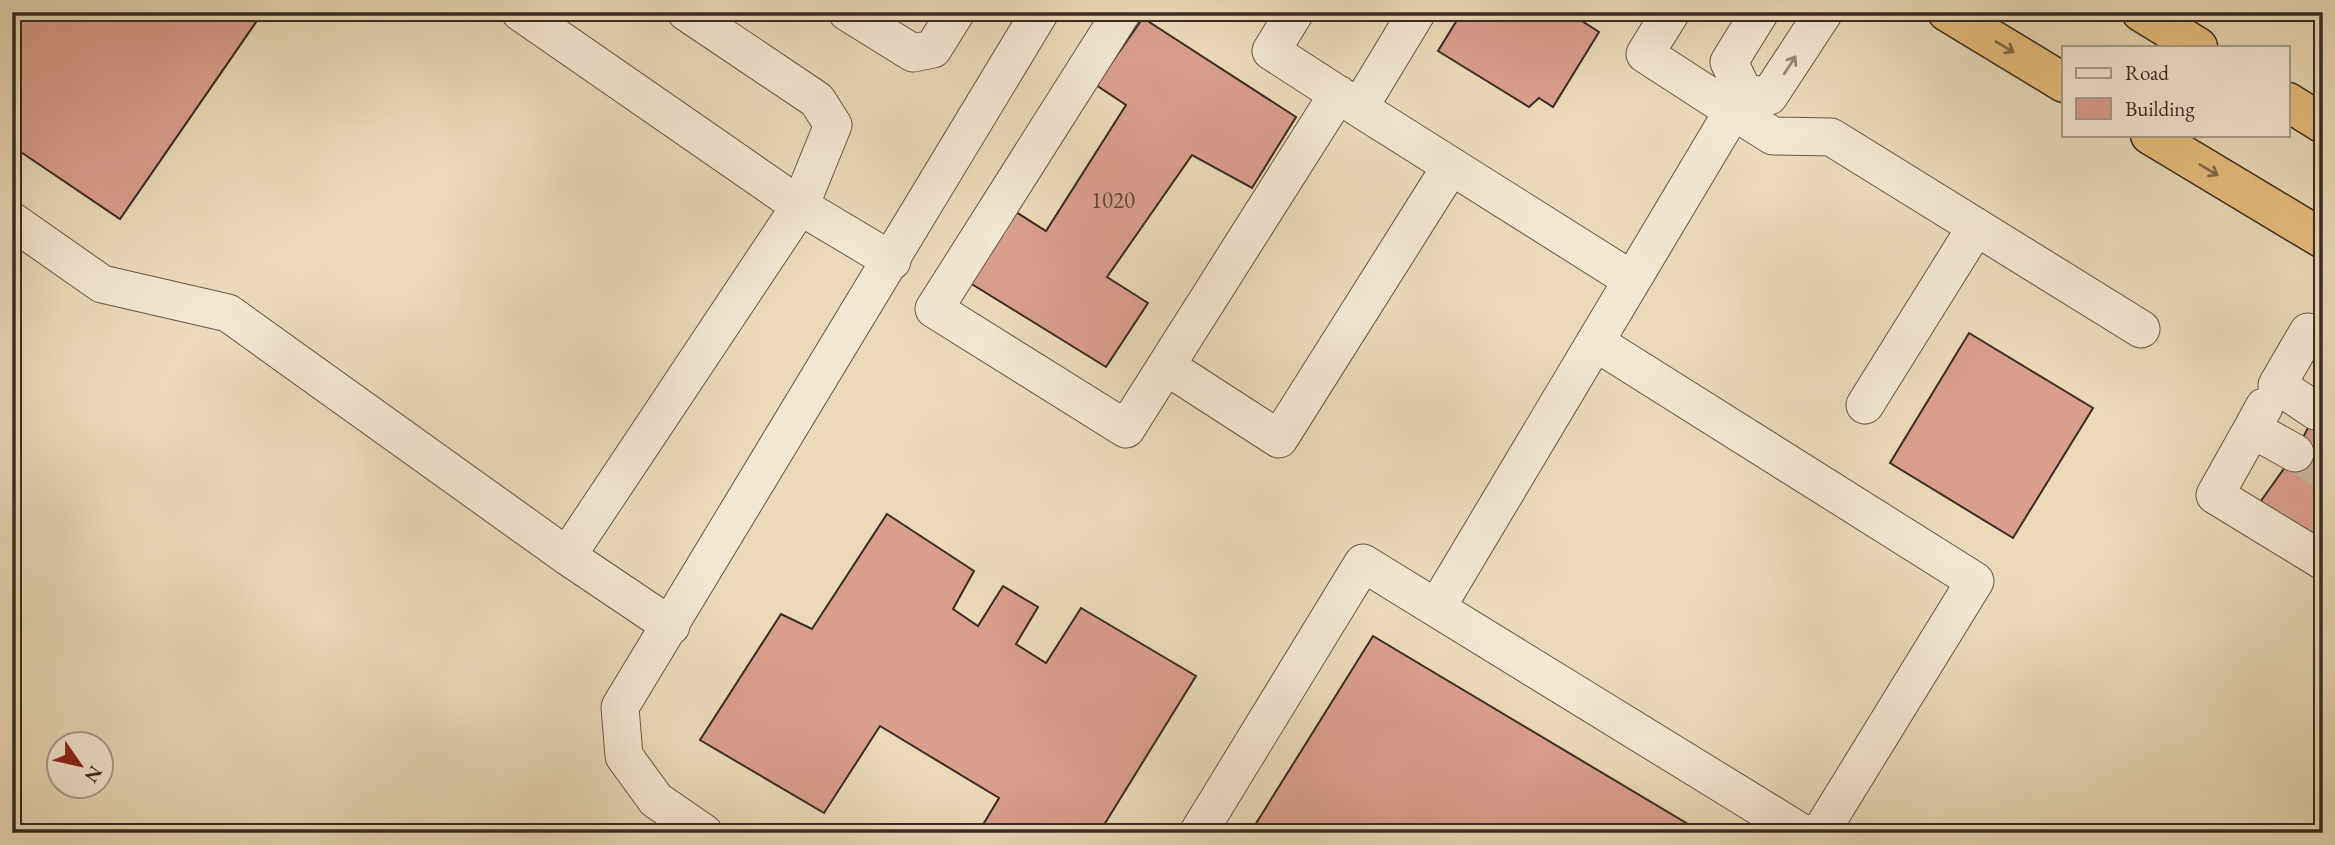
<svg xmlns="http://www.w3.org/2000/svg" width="2335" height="845" font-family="'EB Garamond',serif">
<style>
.building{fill:#da9e8d;stroke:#382b22;stroke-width:2}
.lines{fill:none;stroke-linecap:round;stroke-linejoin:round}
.minor-tunnel{stroke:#c7b79b;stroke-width:37;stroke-dasharray:37 18;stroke-linecap:butt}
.minor-casing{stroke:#655748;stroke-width:39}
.highway-casing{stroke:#382b22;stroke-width:41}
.minor{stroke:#f2e7d2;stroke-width:37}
.highway{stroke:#e6bd7c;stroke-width:38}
.oneway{stroke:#866d4a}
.oneway2{stroke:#95897a}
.labels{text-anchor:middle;stroke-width:5;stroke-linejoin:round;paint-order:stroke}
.number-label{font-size:23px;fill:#60483d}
</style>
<rect width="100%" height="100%" fill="#ebdab9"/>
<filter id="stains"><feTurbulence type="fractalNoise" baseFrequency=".00286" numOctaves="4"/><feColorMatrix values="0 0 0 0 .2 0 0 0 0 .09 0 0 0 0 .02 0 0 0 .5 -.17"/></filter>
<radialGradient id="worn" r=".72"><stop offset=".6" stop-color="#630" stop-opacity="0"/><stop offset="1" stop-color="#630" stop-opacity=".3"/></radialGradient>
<path class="building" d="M 12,12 L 263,12 L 120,219 L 12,146 Z
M 1462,12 L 1568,12 L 1599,32 L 1553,107 L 1539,98 L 1529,107 L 1438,51 Z
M 1143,18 L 1296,117 L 1252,188 L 1192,155 L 1107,277 L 1148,303 L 1106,367 L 970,283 L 1016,212 L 1046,231 L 1126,105 L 1096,85 Z
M 1969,333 L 2093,408 L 2013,538 L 1890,463 Z
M 2323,399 L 2323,548 L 2256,508 L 2295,453 Z
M 887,514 L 974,571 L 953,609 L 978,626 L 1003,586 L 1038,607 L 1016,644 L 1046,663 L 1081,608 L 1196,676 L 1099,833 L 978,833 L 999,798 L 880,726 L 824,813 L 700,740 L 781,614 L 812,629 Z
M 1373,636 L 1703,833 L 1250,833 Z"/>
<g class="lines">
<path class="minor-tunnel" d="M 2295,453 L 2323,470"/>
<g class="minor-casing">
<path id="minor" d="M 520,12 L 800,206 L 892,261
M 847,12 L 913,53 L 933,49 L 956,12
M 1122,12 L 934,309 L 1126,429 L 1338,94
M 1295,12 L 1271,51 L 1359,108 L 1417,12
M 1671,12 L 1645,54 L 1733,111 L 1744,93
M 1744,93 L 1769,96 L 1824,12
M 1744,93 L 1729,62 L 1760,12
M 1359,108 L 1632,280
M 12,221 L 102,284 L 228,313 L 567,556 L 800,206 L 833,125 L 817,100 L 686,12
M 2308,332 L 2277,385 L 2316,411
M 1595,342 L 1975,581 L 1820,833
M 1166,366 L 1279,439 L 1451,166
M 1865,405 L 1976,227
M 2264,407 L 2252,429 L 2295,453
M 2252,429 L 2215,495 L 2323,561
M 567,556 L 671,626
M 1437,607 L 1733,111 L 1773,136 L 1831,137 L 2141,329
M 704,833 L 656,800 L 624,756 L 620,707 L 1040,12
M 1198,833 L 1363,563 L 1802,833"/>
</g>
<g class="highway-casing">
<path id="highway" d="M 1947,12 L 2064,83
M 2141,12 L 2198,47
M 2288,102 L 2323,124
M 2150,135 L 2323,239"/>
</g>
<use href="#minor" class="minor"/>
<use href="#highway" class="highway"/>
</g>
<defs><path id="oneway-shaft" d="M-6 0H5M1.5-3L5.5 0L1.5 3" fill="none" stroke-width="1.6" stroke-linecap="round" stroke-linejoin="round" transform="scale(1.75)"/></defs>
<g class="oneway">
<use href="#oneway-shaft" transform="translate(2005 47) rotate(31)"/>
<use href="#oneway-shaft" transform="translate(2209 170) rotate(31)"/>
</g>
<use class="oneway2" href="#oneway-shaft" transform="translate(1790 65) rotate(-57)"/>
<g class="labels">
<g class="number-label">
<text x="1113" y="208">1020</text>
</g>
</g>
<rect width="2335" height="845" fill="none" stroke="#ebdab9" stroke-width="42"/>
<rect x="14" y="14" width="2307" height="817" fill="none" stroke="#382b22" stroke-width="3.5"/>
<rect x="21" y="21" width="2293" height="803" fill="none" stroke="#382b22" stroke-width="2"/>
<rect x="2062" y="46" width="228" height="91" fill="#f2e7d2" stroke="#a89c8c" stroke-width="2"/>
<rect x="2076" y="68" width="35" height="10" fill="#f2e7d2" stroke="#a89c8c" stroke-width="2"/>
<text x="2125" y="80" font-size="21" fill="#382b22">Road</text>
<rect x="2076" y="98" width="35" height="21" fill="#da9e8d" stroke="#a89c8c" stroke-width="2"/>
<text x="2125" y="116" font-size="21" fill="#382b22">Building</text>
<g transform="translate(80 765) rotate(124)"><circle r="33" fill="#f2e7d2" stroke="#a89c8c" stroke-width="2"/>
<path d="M0-5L12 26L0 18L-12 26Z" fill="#8f2418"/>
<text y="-10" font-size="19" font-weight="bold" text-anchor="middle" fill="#382b22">N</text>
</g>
<rect width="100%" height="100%" filter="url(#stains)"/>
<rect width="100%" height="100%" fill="url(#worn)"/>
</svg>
